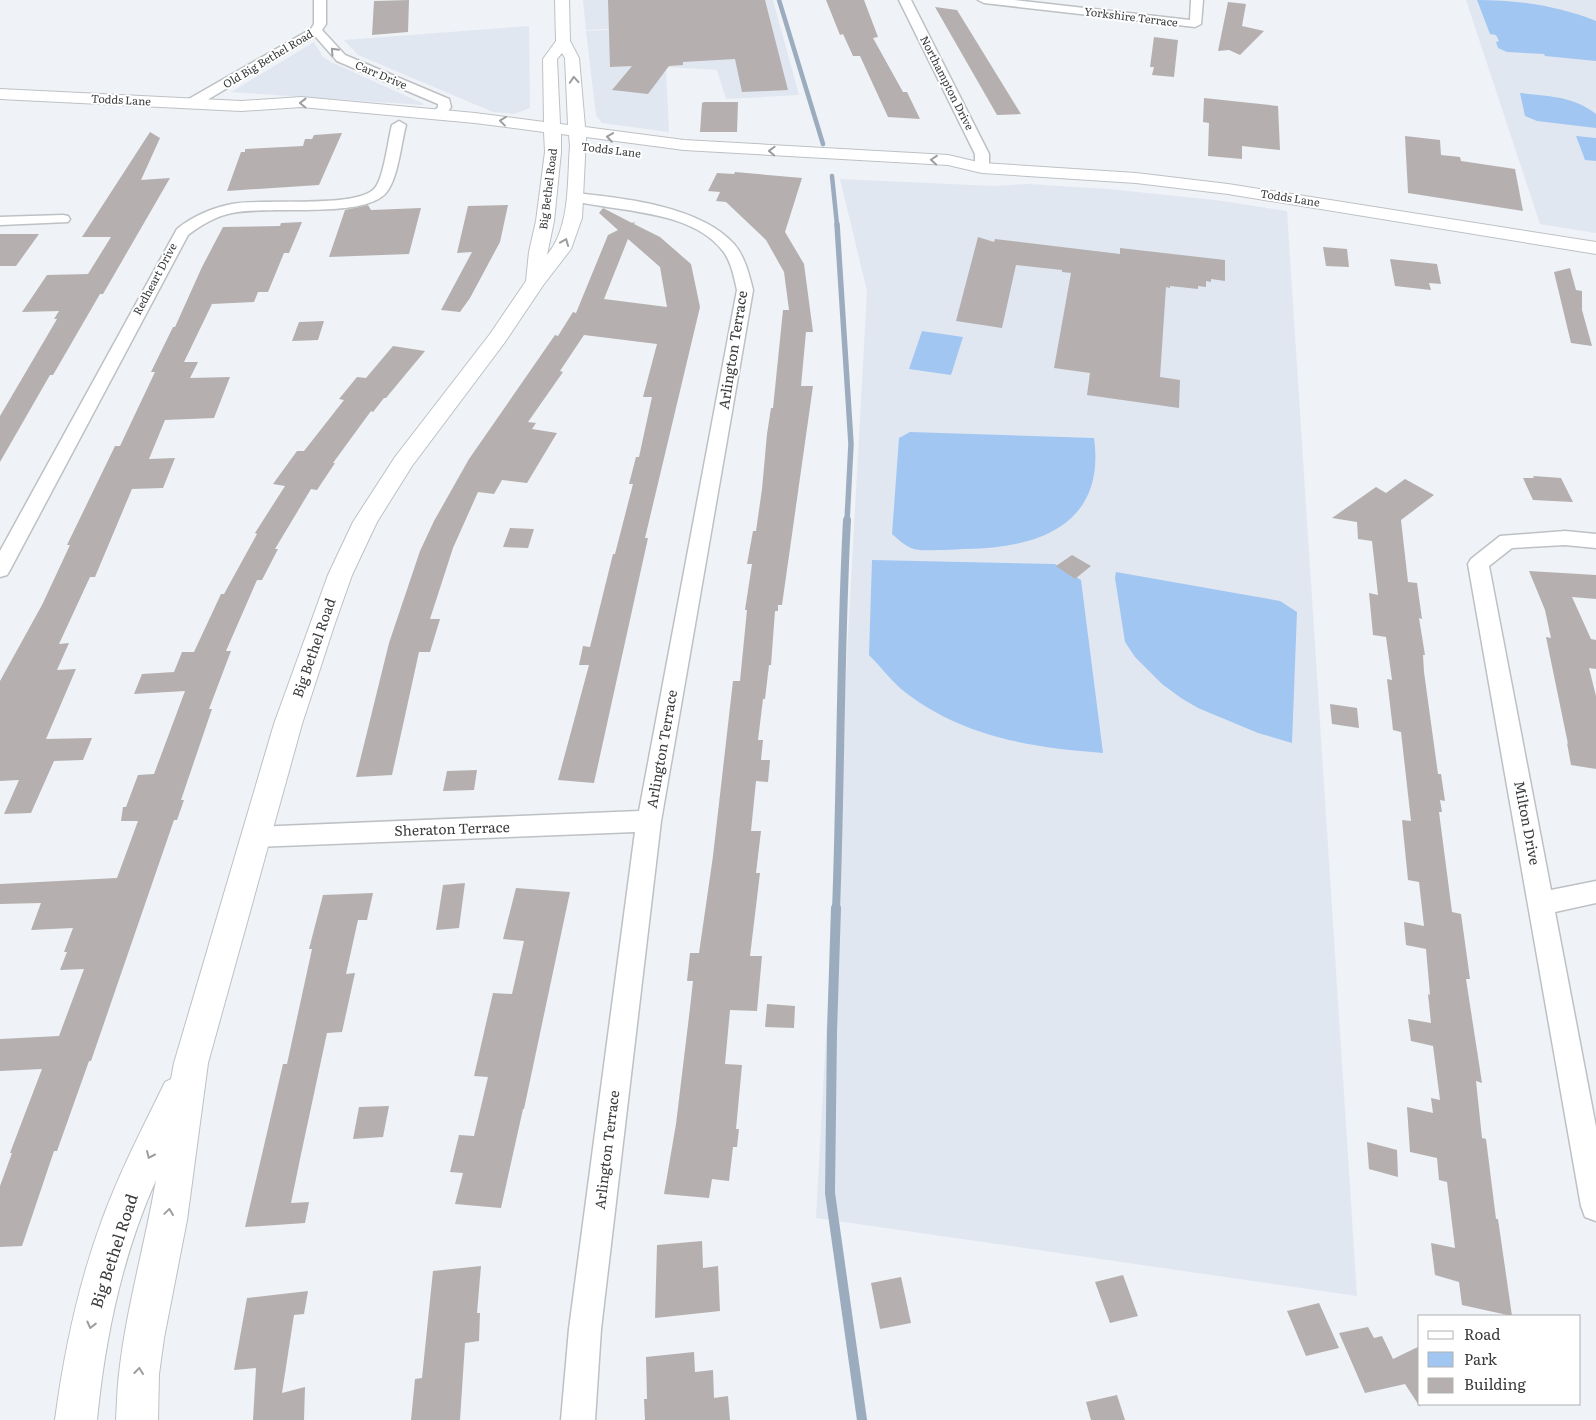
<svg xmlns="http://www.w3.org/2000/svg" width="1596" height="1420" font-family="Literata,serif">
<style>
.built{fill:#e0e7f1}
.green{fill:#a1c6f2}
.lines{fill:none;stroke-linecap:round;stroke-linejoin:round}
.stream-far3{stroke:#9cacbf;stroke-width:4.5}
.stream-far2{stroke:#9cacbf;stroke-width:5.5}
.stream-far1{stroke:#9cacbf;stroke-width:8}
.stream{stroke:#9cacbf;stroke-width:10}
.building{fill:#b5b0af;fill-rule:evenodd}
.minor-casing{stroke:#bec1c4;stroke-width:3}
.secondary-casing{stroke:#bec1c4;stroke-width:2}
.minor{fill:#fff;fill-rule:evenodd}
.secondary{fill:#fff;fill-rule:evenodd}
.oneway{stroke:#9c9d9e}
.labels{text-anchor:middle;stroke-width:4;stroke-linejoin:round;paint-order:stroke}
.far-street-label{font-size:11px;fill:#3a3b3c;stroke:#fff}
.street-label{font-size:14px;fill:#3a3b3c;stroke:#fff}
.near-street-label{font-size:16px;fill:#3a3b3c;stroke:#fff}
</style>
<rect width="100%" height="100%" fill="#eff2f6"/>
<path class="built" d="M 583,0 L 773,0 L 799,95 L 726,99 L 717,70 L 667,67 L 665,26 L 586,30 Z
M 1466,0 L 1596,0 L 1596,233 L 1540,224 Z
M 529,26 L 530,108 L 514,114 L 493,112 L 358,55 L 344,40 Z
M 664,27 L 669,132 L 602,123 L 596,115 L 586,31 Z
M 314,42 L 323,57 L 331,62 L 424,104 L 422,105 L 231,92 Z
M 840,179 L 993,186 L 1028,184 L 1108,189 L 1215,200 L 1287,211 L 1357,1296 L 816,1218 L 867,291 Z"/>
<path class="green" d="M 1477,0 C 1518,0 1558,6 1596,21 L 1596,61 L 1545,56 L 1544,54 L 1507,52 L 1498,48 L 1496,42 L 1499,41 L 1496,35 L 1490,34 Z
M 1520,93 C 1547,96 1574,96 1596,114 L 1596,128 L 1537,121 L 1525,116 Z
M 1576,136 L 1596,138 L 1596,161 L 1585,160 Z
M 922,331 L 963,337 L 951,375 L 909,369 Z
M 910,432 L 1094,438 C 1106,524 1039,548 967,549 C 956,549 922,552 914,549 C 906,547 898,539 892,534 L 899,438 Z
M 872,560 L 1055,564 L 1081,580 L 1103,753 C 1029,747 961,737 901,689 C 890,679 880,666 869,655 Z
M 1116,572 L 1280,601 L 1297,612 L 1292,743 L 1258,733 L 1198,708 L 1181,698 L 1162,684 L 1135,657 L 1125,642 L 1115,578 Z"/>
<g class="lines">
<path class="stream-far3" d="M 779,0 L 823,144
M 832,176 L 837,225"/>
<path class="stream-far2" d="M 837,224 L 851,444 L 847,521"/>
<path class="stream-far1" d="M 836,910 C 841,780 840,650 847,520"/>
<path class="stream" d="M 836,908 L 832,1032 L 830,1193 L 862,1420"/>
</g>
<path class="building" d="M 409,0 L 408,32 L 372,35 L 374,1 Z
M 608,0 L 765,0 L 788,90 L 742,92 L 735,59 L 683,62 L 683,65 L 669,66 L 648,94 L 612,90 L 632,66 L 610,67 Z
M 826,0 L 864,0 L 878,37 L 873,38 L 903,92 L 907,92 L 920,119 L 888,117 L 860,56 L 853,56 L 843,34 L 840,35 Z
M 1228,2 L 1246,4 L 1242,26 L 1264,31 L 1240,55 L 1229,50 L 1218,51 Z
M 935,7 L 957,10 L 1021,114 L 997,115 Z
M 1154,37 L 1178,40 L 1174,77 L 1152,75 L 1154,67 L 1150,67 Z
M 1204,98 L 1278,106 L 1280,150 L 1242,146 L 1242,159 L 1208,156 L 1209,123 L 1203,122 Z
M 704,102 L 738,102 L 737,132 L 700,132 L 702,103 Z
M 150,132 L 160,138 L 141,180 L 170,178 L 103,294 L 100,294 L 53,375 L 50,375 L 0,462 L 0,416 L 57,319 L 54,319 L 59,311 L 22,312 L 47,275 L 88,274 L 111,237 L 82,237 Z
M 342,133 L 319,185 L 227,191 L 241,152 L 245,152 L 245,149 L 303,146 L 305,139 L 312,139 L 314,135 Z
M 1405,136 L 1440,140 L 1441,155 L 1460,157 L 1461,161 L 1515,169 L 1523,211 L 1408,193 Z
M 735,172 L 802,178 L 785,232 L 804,264 L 813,332 L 806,332 L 801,386 L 813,386 L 782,605 L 778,605 L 778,611 L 775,611 L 771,665 L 769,665 L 765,699 L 763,699 L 758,740 L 763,740 L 761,760 L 770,760 L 768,782 L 756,781 L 751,831 L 761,831 L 756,873 L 760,873 L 750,956 L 762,956 L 757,1011 L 730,1010 L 725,1064 L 742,1065 L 736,1129 L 739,1129 L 737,1147 L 733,1147 L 729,1181 L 712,1179 L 709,1198 L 664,1194 L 676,1124 L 690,1008 L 693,981 L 687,981 L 690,953 L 699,953 L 713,856 L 733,681 L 740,681 L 747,610 L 745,610 L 752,564 L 747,564 L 753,531 L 756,531 L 762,489 L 767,434 L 771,408 L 773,408 L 783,310 L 789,310 L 784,272 L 766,240 L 726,202 L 716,201 L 720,192 L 708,191 L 717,173 L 734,174 Z
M 368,205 L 371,210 L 421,208 L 409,254 L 329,257 L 345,210 Z
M 508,205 L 500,242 L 470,298 L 460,312 L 441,310 L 472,252 L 457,253 L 468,206 Z
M 603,208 L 632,223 L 635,222 L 634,224 L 660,237 L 691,264 L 700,307 L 645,538 L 648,538 L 594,783 L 558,780 L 589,665 L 579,665 L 583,646 L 590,647 L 613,554 L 615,554 L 633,484 L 629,484 L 636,457 L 639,457 L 652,397 L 643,397 L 657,344 L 584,335 L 560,371 L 563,372 L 528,422 L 536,423 L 532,429 L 557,433 L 527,483 L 502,480 L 494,494 L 478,492 L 453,548 L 430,619 L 440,619 L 430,652 L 419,652 L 392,775 L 356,777 L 389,643 L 420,551 L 434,521 L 469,459 L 555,335 L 558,336 L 573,312 L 576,313 L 608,235 L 618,230 L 599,213 ZM 628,239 L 660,267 L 667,307 L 604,299 Z
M 302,222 L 289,253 L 284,253 L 268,292 L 258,292 L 254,302 L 212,304 L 184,362 L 198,362 L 190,378 L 230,377 L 214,418 L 165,420 L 149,459 L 175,458 L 163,488 L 132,489 L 95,577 L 90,577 L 59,644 L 69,643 L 57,670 L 76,669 L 46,739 L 92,738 L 83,760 L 54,761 L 31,813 L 4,814 L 19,780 L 0,781 L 0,681 L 42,605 L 70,545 L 67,545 L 115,446 L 120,446 L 155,372 L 151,372 L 173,327 L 175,327 L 202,267 L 223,227 L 280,226 L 281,223 Z
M 0,234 L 39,234 L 16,266 L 0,266 Z
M 978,237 L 994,242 L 995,239 L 1120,254 L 1120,248 L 1225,260 L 1225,281 L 1211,279 L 1211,282 L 1206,281 L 1206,287 L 1198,286 L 1198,289 L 1170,286 L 1170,288 L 1166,287 L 1160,377 L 1180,380 L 1179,408 L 1087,395 L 1090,373 L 1054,368 L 1071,273 L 1062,272 L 1062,270 L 1016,265 L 1002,328 L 956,321 Z
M 1323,247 L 1347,249 L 1349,267 L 1326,266 Z
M 1390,259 L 1437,264 L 1441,284 L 1429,283 L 1431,290 L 1395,286 Z
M 1570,268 L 1576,290 L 1582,291 L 1582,310 L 1592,346 L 1571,343 L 1554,272 Z
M 324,321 L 318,340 L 292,341 L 299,322 Z
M 393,346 L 425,351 L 386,398 L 384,398 L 373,412 L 371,411 L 333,463 L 335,463 L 317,490 L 311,489 L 275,549 L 278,549 L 262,580 L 257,580 L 226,651 L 231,651 L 209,709 L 212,709 L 181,800 L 184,800 L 177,820 L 174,820 L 91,1061 L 89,1061 L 57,1151 L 54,1151 L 22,1246 L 0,1247 L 0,1186 L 12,1153 L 10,1153 L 42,1069 L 0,1071 L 0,1039 L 59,1036 L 84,969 L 60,970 L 67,952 L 64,952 L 73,928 L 31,930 L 41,903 L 0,904 L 0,884 L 117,878 L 138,821 L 121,821 L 123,807 L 126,807 L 138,775 L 154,774 L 185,691 L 134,694 L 142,674 L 174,672 L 182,652 L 194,652 L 221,594 L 224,594 L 257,534 L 255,533 L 285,486 L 273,484 L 297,451 L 304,451 L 344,400 L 339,399 L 357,377 L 366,378 Z
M 1533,476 L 1561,478 L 1573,502 L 1533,500 L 1523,478 L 1534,478 Z
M 1405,479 L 1434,495 L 1401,520 L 1408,582 L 1417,583 L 1422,619 L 1419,618 L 1425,655 L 1423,655 L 1424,672 L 1438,774 L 1441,774 L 1445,801 L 1440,800 L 1442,812 L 1439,812 L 1452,912 L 1461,914 L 1470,979 L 1466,979 L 1482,1083 L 1476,1081 L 1482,1138 L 1486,1139 L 1496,1219 L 1498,1219 L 1512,1316 L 1462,1305 L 1459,1282 L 1435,1275 L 1431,1243 L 1455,1248 L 1447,1182 L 1439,1180 L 1437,1158 L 1410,1152 L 1407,1107 L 1433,1113 L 1431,1098 L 1440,1100 L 1433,1046 L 1411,1041 L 1408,1019 L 1431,1023 L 1428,994 L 1430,995 L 1426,949 L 1406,945 L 1404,922 L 1424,926 L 1419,882 L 1408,880 L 1402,820 L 1411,821 L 1401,732 L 1393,730 L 1387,679 L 1392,680 L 1386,637 L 1373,635 L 1369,593 L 1378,595 L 1372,541 L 1358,539 L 1357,522 L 1332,518 L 1376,487 L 1386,493 Z
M 510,528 L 534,529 L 528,548 L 503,547 Z
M 1072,555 L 1091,566 L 1075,579 L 1056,566 Z
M 1529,571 L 1596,575 L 1596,599 L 1572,597 L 1591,639 L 1596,640 L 1596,669 L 1589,668 L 1596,696 L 1596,769 L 1571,765 L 1567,743 L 1568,744 L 1546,637 L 1551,638 L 1545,610 Z
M 1330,704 L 1357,708 L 1359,728 L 1332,724 Z
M 477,770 L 474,790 L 443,791 L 447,771 Z
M 465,883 L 459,928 L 436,930 L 443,885 Z
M 516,888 L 570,892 L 524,1109 L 523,1109 L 501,1208 L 455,1204 L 463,1173 L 450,1172 L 459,1135 L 474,1136 L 488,1077 L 474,1076 L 493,993 L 512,994 L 524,941 L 503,939 Z
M 373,893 L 367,920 L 358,920 L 346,974 L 355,973 L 342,1032 L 327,1033 L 300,1159 L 291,1203 L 309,1202 L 305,1223 L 245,1227 L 283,1064 L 287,1064 L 312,949 L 309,949 L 323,895 Z
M 767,1004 L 795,1006 L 794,1028 L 765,1027 Z
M 389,1106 L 383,1137 L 353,1139 L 359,1107 Z
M 1367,1142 L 1397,1150 L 1398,1177 L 1369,1169 Z
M 702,1241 L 703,1268 L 718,1266 L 720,1311 L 655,1318 L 657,1245 Z
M 481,1266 L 477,1313 L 480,1313 L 479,1341 L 465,1343 L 460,1420 L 411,1420 L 415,1379 L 422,1378 L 433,1271 Z
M 1123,1275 L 1138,1316 L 1110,1323 L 1095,1282 Z
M 901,1277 L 911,1323 L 880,1329 L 871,1283 Z
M 308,1291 L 304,1314 L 294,1315 L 282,1393 L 305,1387 L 304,1420 L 253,1420 L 256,1368 L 234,1370 L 247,1298 Z
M 1319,1303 L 1339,1348 L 1306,1356 L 1287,1311 Z
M 1368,1327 L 1374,1338 L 1382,1336 L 1393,1359 L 1420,1346 L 1420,1407 L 1405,1384 L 1365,1393 L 1339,1333 Z
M 694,1352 L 695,1372 L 713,1370 L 714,1398 L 728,1396 L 730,1420 L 645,1420 L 644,1399 L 647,1399 L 646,1357 Z
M 1117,1395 L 1125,1420 L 1091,1420 L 1086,1402 Z"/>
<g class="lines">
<g class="minor-casing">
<path id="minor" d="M 314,0 L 326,0 L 326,24 L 322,30 L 345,55 L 449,99 L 451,107 L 444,117 L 439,118 L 432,114 L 438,107 L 438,104 L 337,61 L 315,36 L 197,106 L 187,106 L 186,103 L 187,100 L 311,29 L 314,24 Z
M 899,0 L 911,0 L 989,154 L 989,168 L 987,171 L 977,171 L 975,168 L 975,154 Z
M 978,0 L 1014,0 L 1190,20 L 1191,0 L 1203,0 L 1201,24 L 1195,27 L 984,3 Z
M 399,121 L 406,125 C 401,143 398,181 385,194 C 360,219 268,205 232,213 C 216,216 201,225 188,235 L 10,570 L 7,575 L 0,577 L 0,551 L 177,229 C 193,216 212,208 232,204 C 262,198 358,209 375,188 C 384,177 388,140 392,125 Z
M 575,193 C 623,198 700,206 734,244 C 745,257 749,274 753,290 L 661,821 L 601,1329 L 595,1420 L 561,1420 L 569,1329 L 635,832 L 255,847 L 246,844 L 243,837 L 246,830 L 255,827 L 639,811 L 737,290 C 734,277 731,261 723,251 C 691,209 616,212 570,200 L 568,197 L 570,194 Z
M 63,215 L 68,216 L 70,219 L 68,222 L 0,225 L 0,217 Z
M 1565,531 L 1596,534 L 1596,548 L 1565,545 L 1512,548 L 1489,566 L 1551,890 L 1596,881 L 1596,903 L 1555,912 L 1596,1127 L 1596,1221 L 1585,1217 L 1581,1206 L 1468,564 L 1471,559 L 1500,536 Z"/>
</g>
<g class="secondary-casing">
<path id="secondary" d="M 555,0 L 569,0 L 570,41 L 579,58 L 585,127 L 684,140 L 948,155 L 982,163 L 1136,173 L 1228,184 L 1596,242 L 1596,254 L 1228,194 L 1136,183 L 982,173 L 948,165 L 684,150 L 586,137 L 582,218 L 571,249 L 544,284 L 505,342 L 412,466 L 377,522 L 352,575 L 334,626 L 302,724 L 208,1063 L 187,1220 L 164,1338 L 159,1374 L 158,1420 L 116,1420 C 117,1405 117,1389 119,1374 C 126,1309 145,1245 156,1180 C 122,1256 105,1338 97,1420 L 55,1420 C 64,1352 78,1285 102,1220 C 119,1173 143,1127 165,1082 L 171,1079 L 174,1063 L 274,724 L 328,575 L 353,522 L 395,457 L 490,334 L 526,281 L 529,252 L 536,221 L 545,152 L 544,132 L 475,123 L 301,107 L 241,111 L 0,99 L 0,89 L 241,101 L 301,97 L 475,113 L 544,122 L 543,59 L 556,41 ZM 562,53 L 565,58 L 568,125 L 560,124 L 557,59 ZM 561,134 L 569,135 L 570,146 C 567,181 571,227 547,255 L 554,221 L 561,152 Z"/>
</g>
<use href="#minor" class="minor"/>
<use href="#secondary" class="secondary"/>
</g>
<defs><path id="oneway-chevron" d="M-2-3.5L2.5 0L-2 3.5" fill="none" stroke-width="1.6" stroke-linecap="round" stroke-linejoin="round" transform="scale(1.25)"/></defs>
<g class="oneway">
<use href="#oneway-chevron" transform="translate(334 51) rotate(-133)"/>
<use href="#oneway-chevron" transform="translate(574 80) rotate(-94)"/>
<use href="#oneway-chevron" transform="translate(303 103) rotate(-179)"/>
<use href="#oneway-chevron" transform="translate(503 121) rotate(-173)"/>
<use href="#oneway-chevron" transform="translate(610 137) rotate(-172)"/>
<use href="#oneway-chevron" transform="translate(772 151) rotate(-178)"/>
<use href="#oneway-chevron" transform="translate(934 160) rotate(-176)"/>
<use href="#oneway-chevron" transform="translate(565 242) rotate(-68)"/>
<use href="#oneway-chevron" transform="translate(150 1155) rotate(114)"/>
<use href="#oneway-chevron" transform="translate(169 1212) rotate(-82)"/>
<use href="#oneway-chevron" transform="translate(91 1325) rotate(104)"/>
<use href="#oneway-chevron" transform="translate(139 1371) rotate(-83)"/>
</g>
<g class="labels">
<g class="far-street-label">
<text transform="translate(1131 17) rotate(7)" y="4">Yorkshire Terrace</text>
<text transform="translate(268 59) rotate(-31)" y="4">Old Big Bethel Road</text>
<text transform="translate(381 75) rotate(23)" y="4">Carr Drive</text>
<text transform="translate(947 83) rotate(63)" y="4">Northampton Drive</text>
<text transform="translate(121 100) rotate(3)" y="4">Todds Lane</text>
<text transform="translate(611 150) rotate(7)" y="4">Todds Lane</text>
<text transform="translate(548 189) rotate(-83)" y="4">Big Bethel Road</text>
<text transform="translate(1290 198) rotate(9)" y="4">Todds Lane</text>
<text transform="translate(155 279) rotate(-62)" y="4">Redheart Drive</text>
</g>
<g class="street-label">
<text transform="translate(733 350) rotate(-81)" y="5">Arlington Terrace</text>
<text transform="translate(314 648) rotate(-71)" y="5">Big Bethel Road</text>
<text transform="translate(662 749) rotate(-80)" y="5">Arlington Terrace</text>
<text transform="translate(1527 823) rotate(79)" y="5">Milton Drive</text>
<text transform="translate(452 829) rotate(-2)" y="5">Sheraton Terrace</text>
<text transform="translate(607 1150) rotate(-83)" y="5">Arlington Terrace</text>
</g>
<g class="near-street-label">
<text transform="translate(114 1251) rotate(-72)" y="6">Big Bethel Road</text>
</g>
</g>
<rect x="1418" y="1315" width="162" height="90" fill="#ffffff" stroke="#b0b1b1"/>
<rect x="1428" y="1331" width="25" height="8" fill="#ffffff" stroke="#b0b1b1"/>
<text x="1464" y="1340" font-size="15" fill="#3a3b3c">Road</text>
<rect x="1428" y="1352" width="25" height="15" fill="#a1c6f2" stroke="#b0b1b1"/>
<text x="1464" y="1365" font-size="15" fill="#3a3b3c">Park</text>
<rect x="1428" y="1378" width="25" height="15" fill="#b5b0af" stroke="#b0b1b1"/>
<text x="1464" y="1390" font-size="15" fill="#3a3b3c">Building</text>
</svg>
